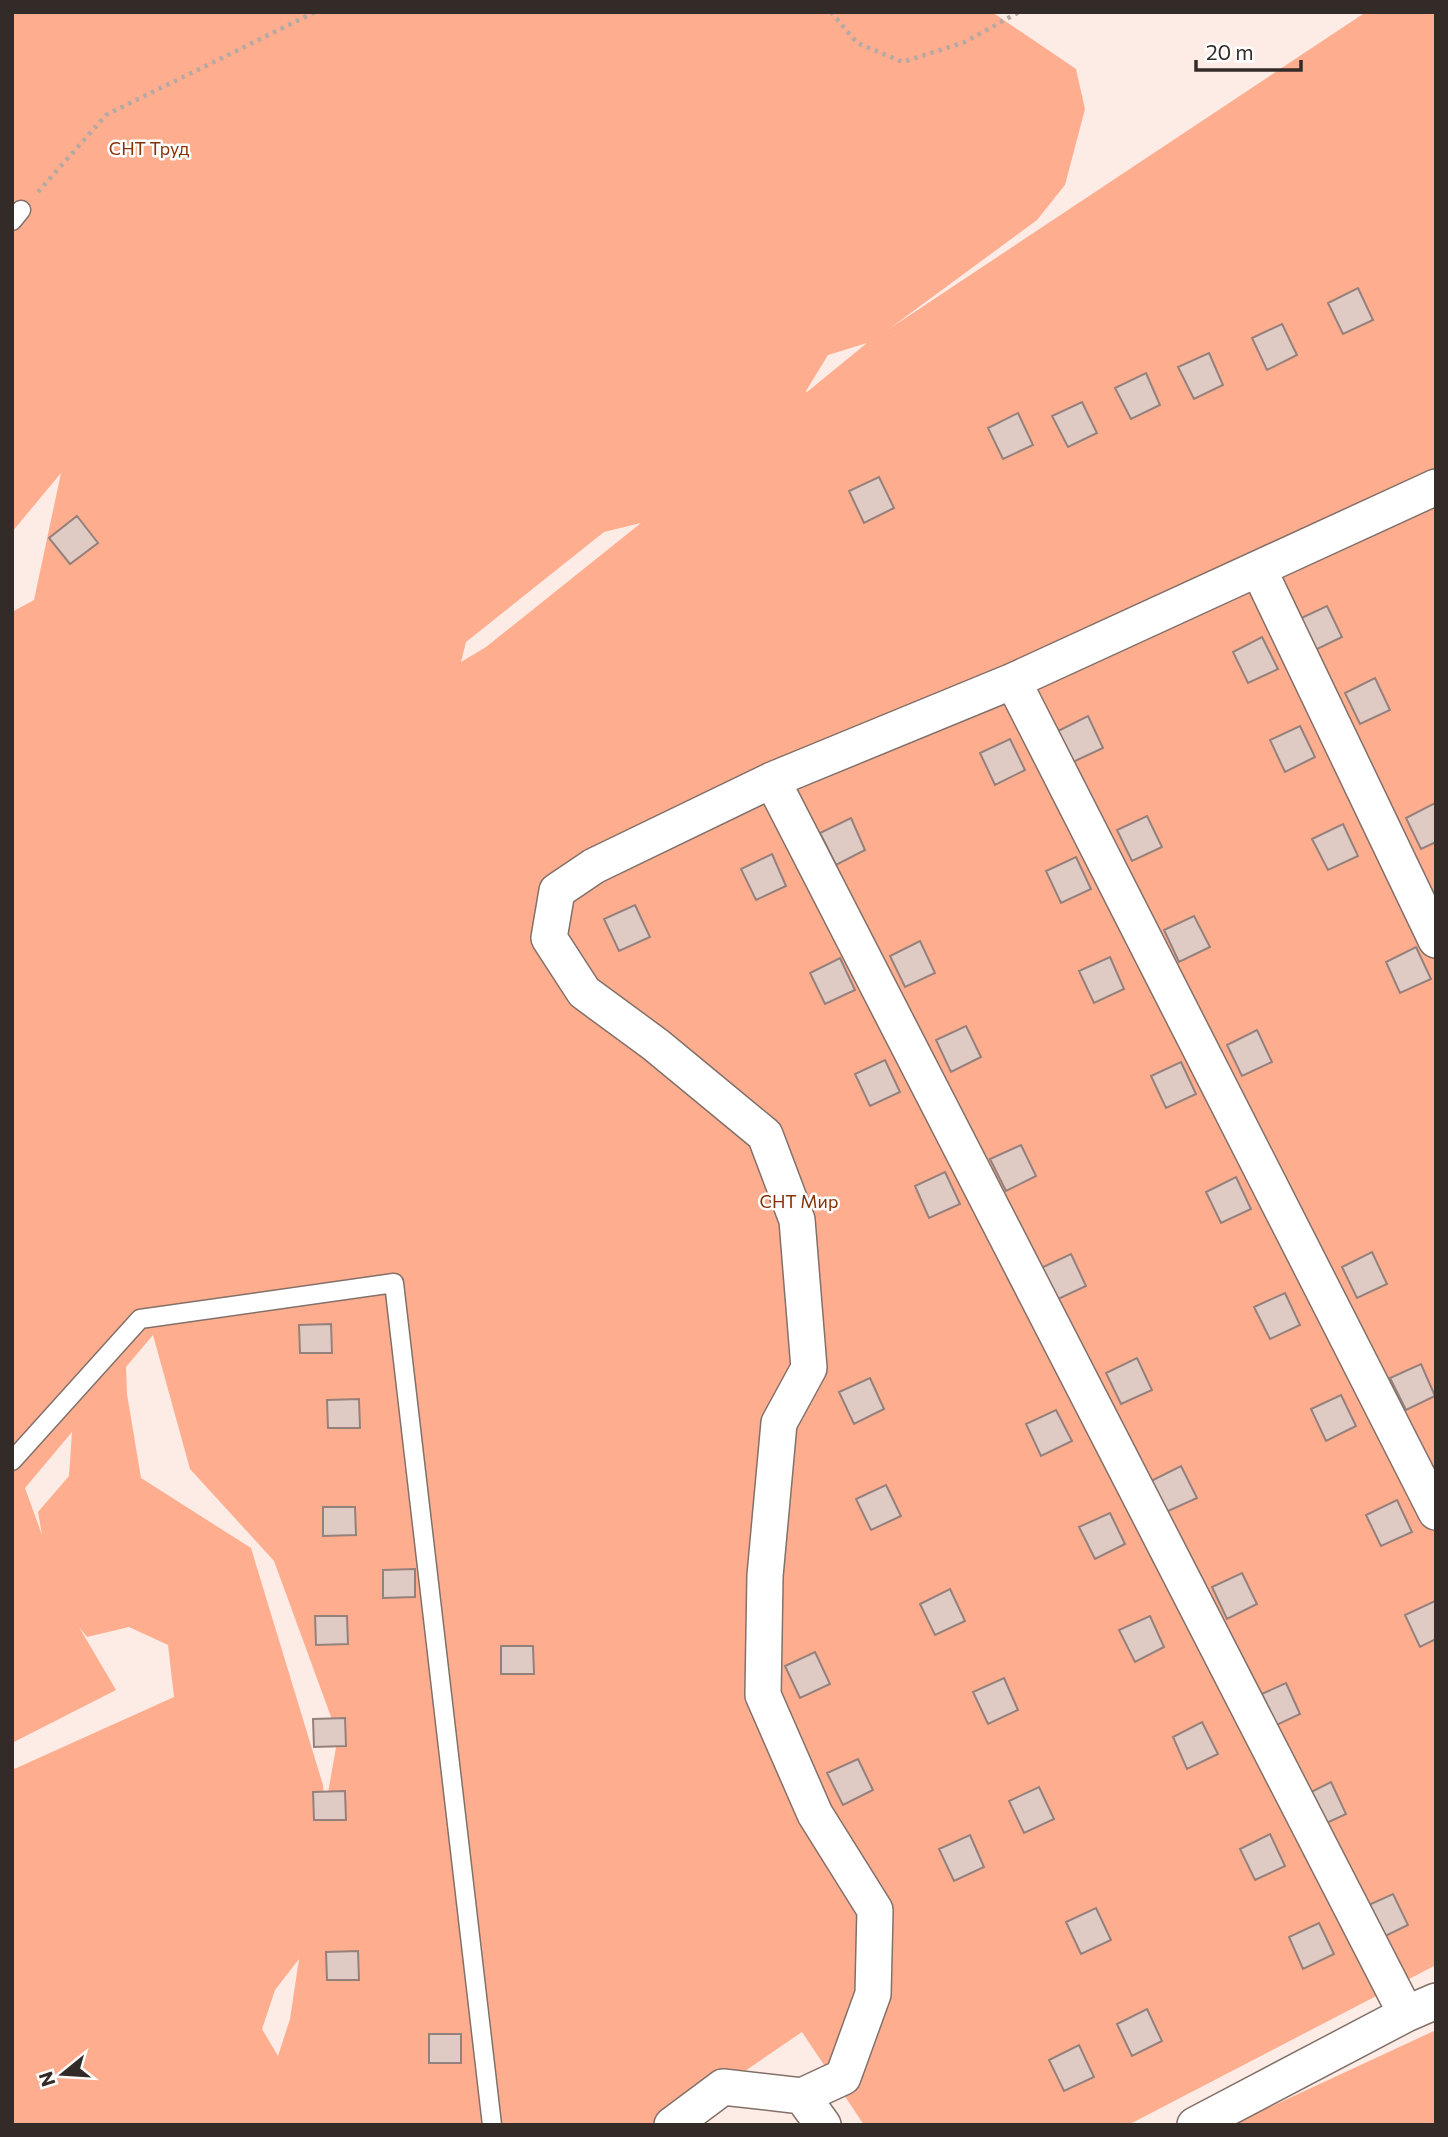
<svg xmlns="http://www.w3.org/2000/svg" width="1448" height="2137" font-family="Commissioner,sans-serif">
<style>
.green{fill:#feae8f;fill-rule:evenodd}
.building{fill:#e0cac4;stroke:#95817c;stroke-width:2}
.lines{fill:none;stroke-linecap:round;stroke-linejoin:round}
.lane-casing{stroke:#827069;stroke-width:21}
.street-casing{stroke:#827069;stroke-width:38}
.path{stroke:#b6a8a3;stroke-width:4.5;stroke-dasharray:3.5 5;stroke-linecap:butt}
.lane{stroke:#fff;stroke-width:18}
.street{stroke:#fff;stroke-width:35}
.labels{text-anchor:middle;stroke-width:5;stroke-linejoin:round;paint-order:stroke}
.park-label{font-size:18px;fill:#863207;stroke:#fdfdfd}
</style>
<rect width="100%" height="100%" fill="#fdece5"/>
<path class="green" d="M 12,12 L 992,12 L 1076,69 L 1085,109 L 1065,185 L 1037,220 L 889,329 L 1366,12 L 1436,12 L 1436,1965 L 1128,2125 L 864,2125 L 802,2032 L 666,2125 L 12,2125 L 12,1770 L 174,1697 L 168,1645 L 129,1627 L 87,1637 L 79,1627 L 116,1690 L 12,1743 L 12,612 L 34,600 L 61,473 L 12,532 ZM 867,343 L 807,392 L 806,391 L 828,355 ZM 641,523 L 486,647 L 461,662 L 466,642 L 604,532 ZM 153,1335 L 190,1469 L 274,1561 L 338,1736 L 325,1810 L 323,1785 L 251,1548 L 141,1478 L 127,1394 L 126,1367 ZM 72,1432 L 69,1476 L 38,1512 L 42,1535 L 25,1488 ZM 299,1959 L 290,2019 L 278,2056 L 262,2029 L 275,1990 Z
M 1436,2030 L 1436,2125 L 1231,2125 Z"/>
<path class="building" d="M 1358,288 L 1373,320 L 1343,334 L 1328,303 Z
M 1282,324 L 1297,355 L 1267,370 L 1252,338 Z
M 1209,353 L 1223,385 L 1194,399 L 1178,367 Z
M 1146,373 L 1160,405 L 1131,419 L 1115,388 Z
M 1082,402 L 1097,433 L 1068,447 L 1052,416 Z
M 1018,413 L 1033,445 L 1003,459 L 988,428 Z
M 879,477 L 894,508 L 864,523 L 849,491 Z
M 77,516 L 98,543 L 70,564 L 49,538 Z
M 1327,606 L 1342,637 L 1311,652 L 1297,620 Z
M 1262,637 L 1278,669 L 1248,683 L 1233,652 Z
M 1375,678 L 1390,710 L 1360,724 L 1345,693 Z
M 1088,716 L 1103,748 L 1073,762 L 1058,731 Z
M 1300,726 L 1315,757 L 1285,772 L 1270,740 Z
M 1010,739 L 1025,770 L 995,785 L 980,753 Z
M 1435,803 L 1436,842 L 1421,849 L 1406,818 Z
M 1147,816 L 1162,847 L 1132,861 L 1117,830 Z
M 851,818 L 865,850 L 836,865 L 820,833 Z
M 1343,824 L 1358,856 L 1328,870 L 1312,839 Z
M 772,854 L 786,886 L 756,900 L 741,869 Z
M 1076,857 L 1091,889 L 1061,903 L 1046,871 Z
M 635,905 L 650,937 L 619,951 L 604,919 Z
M 1194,916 L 1210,947 L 1179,962 L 1164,930 Z
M 920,941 L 935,973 L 905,987 L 890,956 Z
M 1416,947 L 1431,979 L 1400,993 L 1386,962 Z
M 1110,957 L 1124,989 L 1094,1003 L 1079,971 Z
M 840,958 L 855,990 L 825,1004 L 810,973 Z
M 966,1026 L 981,1057 L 951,1072 L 936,1040 Z
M 1257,1030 L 1272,1062 L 1242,1076 L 1227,1045 Z
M 885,1060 L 900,1092 L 870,1106 L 855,1074 Z
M 1181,1062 L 1196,1094 L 1166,1108 L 1151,1076 Z
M 1021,1145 L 1036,1176 L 1006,1191 L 990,1159 Z
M 945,1172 L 960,1204 L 929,1218 L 915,1186 Z
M 1236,1177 L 1251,1209 L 1221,1223 L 1206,1192 Z
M 1372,1252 L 1387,1284 L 1357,1298 L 1342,1267 Z
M 1071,1254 L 1086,1286 L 1056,1300 L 1041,1268 Z
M 1285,1293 L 1300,1325 L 1270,1339 L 1254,1307 Z
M 331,1324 L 332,1353 L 300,1353 L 299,1325 Z
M 1137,1358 L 1152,1390 L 1121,1404 L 1106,1373 Z
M 1421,1364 L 1435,1396 L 1406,1410 L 1390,1378 Z
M 870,1378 L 884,1409 L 854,1424 L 839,1392 Z
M 1341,1395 L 1356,1426 L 1326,1441 L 1311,1409 Z
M 359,1399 L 360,1428 L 328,1428 L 327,1400 Z
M 1056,1410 L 1072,1441 L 1041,1456 L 1026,1424 Z
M 1181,1466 L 1197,1498 L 1166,1512 L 1151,1481 Z
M 886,1485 L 901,1516 L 871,1530 L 856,1499 Z
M 1397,1500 L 1412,1532 L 1381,1546 L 1366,1515 Z
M 323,1507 L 355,1507 L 356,1535 L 323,1536 Z
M 1110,1513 L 1125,1544 L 1095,1559 L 1079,1527 Z
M 415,1569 L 415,1597 L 383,1598 L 383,1570 Z
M 1242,1573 L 1257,1604 L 1227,1619 L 1212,1587 Z
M 950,1589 L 965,1621 L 935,1635 L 920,1604 Z
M 1435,1601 L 1436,1639 L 1420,1647 L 1405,1615 Z
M 315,1616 L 347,1616 L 348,1644 L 316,1645 Z
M 1150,1616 L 1164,1647 L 1135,1662 L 1119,1630 Z
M 501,1646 L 533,1646 L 534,1674 L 501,1674 Z
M 815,1652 L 830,1684 L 800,1698 L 785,1666 Z
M 1004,1678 L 1018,1710 L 988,1724 L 973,1692 Z
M 1286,1683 L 1300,1714 L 1270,1728 L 1255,1697 Z
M 345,1718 L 346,1746 L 314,1747 L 313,1719 Z
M 1202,1722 L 1218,1754 L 1187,1769 L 1173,1737 Z
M 858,1759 L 873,1790 L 843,1805 L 827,1773 Z
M 1331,1782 L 1346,1814 L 1316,1828 L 1301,1797 Z
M 1039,1787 L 1054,1819 L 1024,1833 L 1009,1801 Z
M 345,1791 L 346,1820 L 314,1820 L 313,1792 Z
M 1270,1834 L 1285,1866 L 1255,1880 L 1240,1849 Z
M 970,1835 L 984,1867 L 954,1881 L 939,1849 Z
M 1393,1894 L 1408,1925 L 1377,1940 L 1362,1908 Z
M 1096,1908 L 1111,1940 L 1081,1954 L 1066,1922 Z
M 1319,1923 L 1334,1954 L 1303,1969 L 1289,1937 Z
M 358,1951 L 359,1980 L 327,1980 L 326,1952 Z
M 1147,2009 L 1162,2041 L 1132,2056 L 1117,2024 Z
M 429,2034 L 461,2034 L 461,2063 L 429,2063 Z
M 1079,2045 L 1094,2077 L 1064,2091 L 1049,2060 Z"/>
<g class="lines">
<g class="lane-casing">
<path id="lane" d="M 12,221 L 21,210
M 12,1461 L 140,1319 L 394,1283 L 492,2125"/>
</g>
<g class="street-casing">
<path id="street" d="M 1259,570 L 1436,940
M 1013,681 L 1436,1512
M 772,780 L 1406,2014
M 802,2096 L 843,2077 L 873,1994 L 875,1910 L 815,1814 L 763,1695 L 765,1576 L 779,1423 L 809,1368 L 797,1220 L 765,1135 L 656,1045 L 584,992 L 549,938 L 557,891 L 594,866 L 772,780 L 1013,681 L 1436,487
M 672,2125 L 723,2087 L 802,2096 L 823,2125
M 1195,2125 L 1406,2014 L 1436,2001"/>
</g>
<path class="path" d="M 831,12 L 857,43 L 903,62 L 965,42 L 1019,12
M 38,192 L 106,115 L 315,12"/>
<use href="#lane" class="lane"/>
<use href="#street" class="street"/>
</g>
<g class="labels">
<g class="park-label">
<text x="149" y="155">СНТ Труд</text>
<text x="799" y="1208">СНТ Мир</text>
</g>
</g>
<rect width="1448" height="2137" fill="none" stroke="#332b28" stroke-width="28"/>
<g transform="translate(63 2074) rotate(252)" stroke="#fdfdfd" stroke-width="5" paint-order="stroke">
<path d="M0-5L12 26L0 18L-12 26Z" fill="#332b28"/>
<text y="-10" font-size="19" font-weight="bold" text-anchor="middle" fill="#332b28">N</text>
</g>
<path d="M1196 60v10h105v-10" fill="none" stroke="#332b28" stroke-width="3.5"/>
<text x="1206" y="60" font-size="21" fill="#332b28" stroke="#fdfdfd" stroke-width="5" paint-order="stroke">20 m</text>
</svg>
